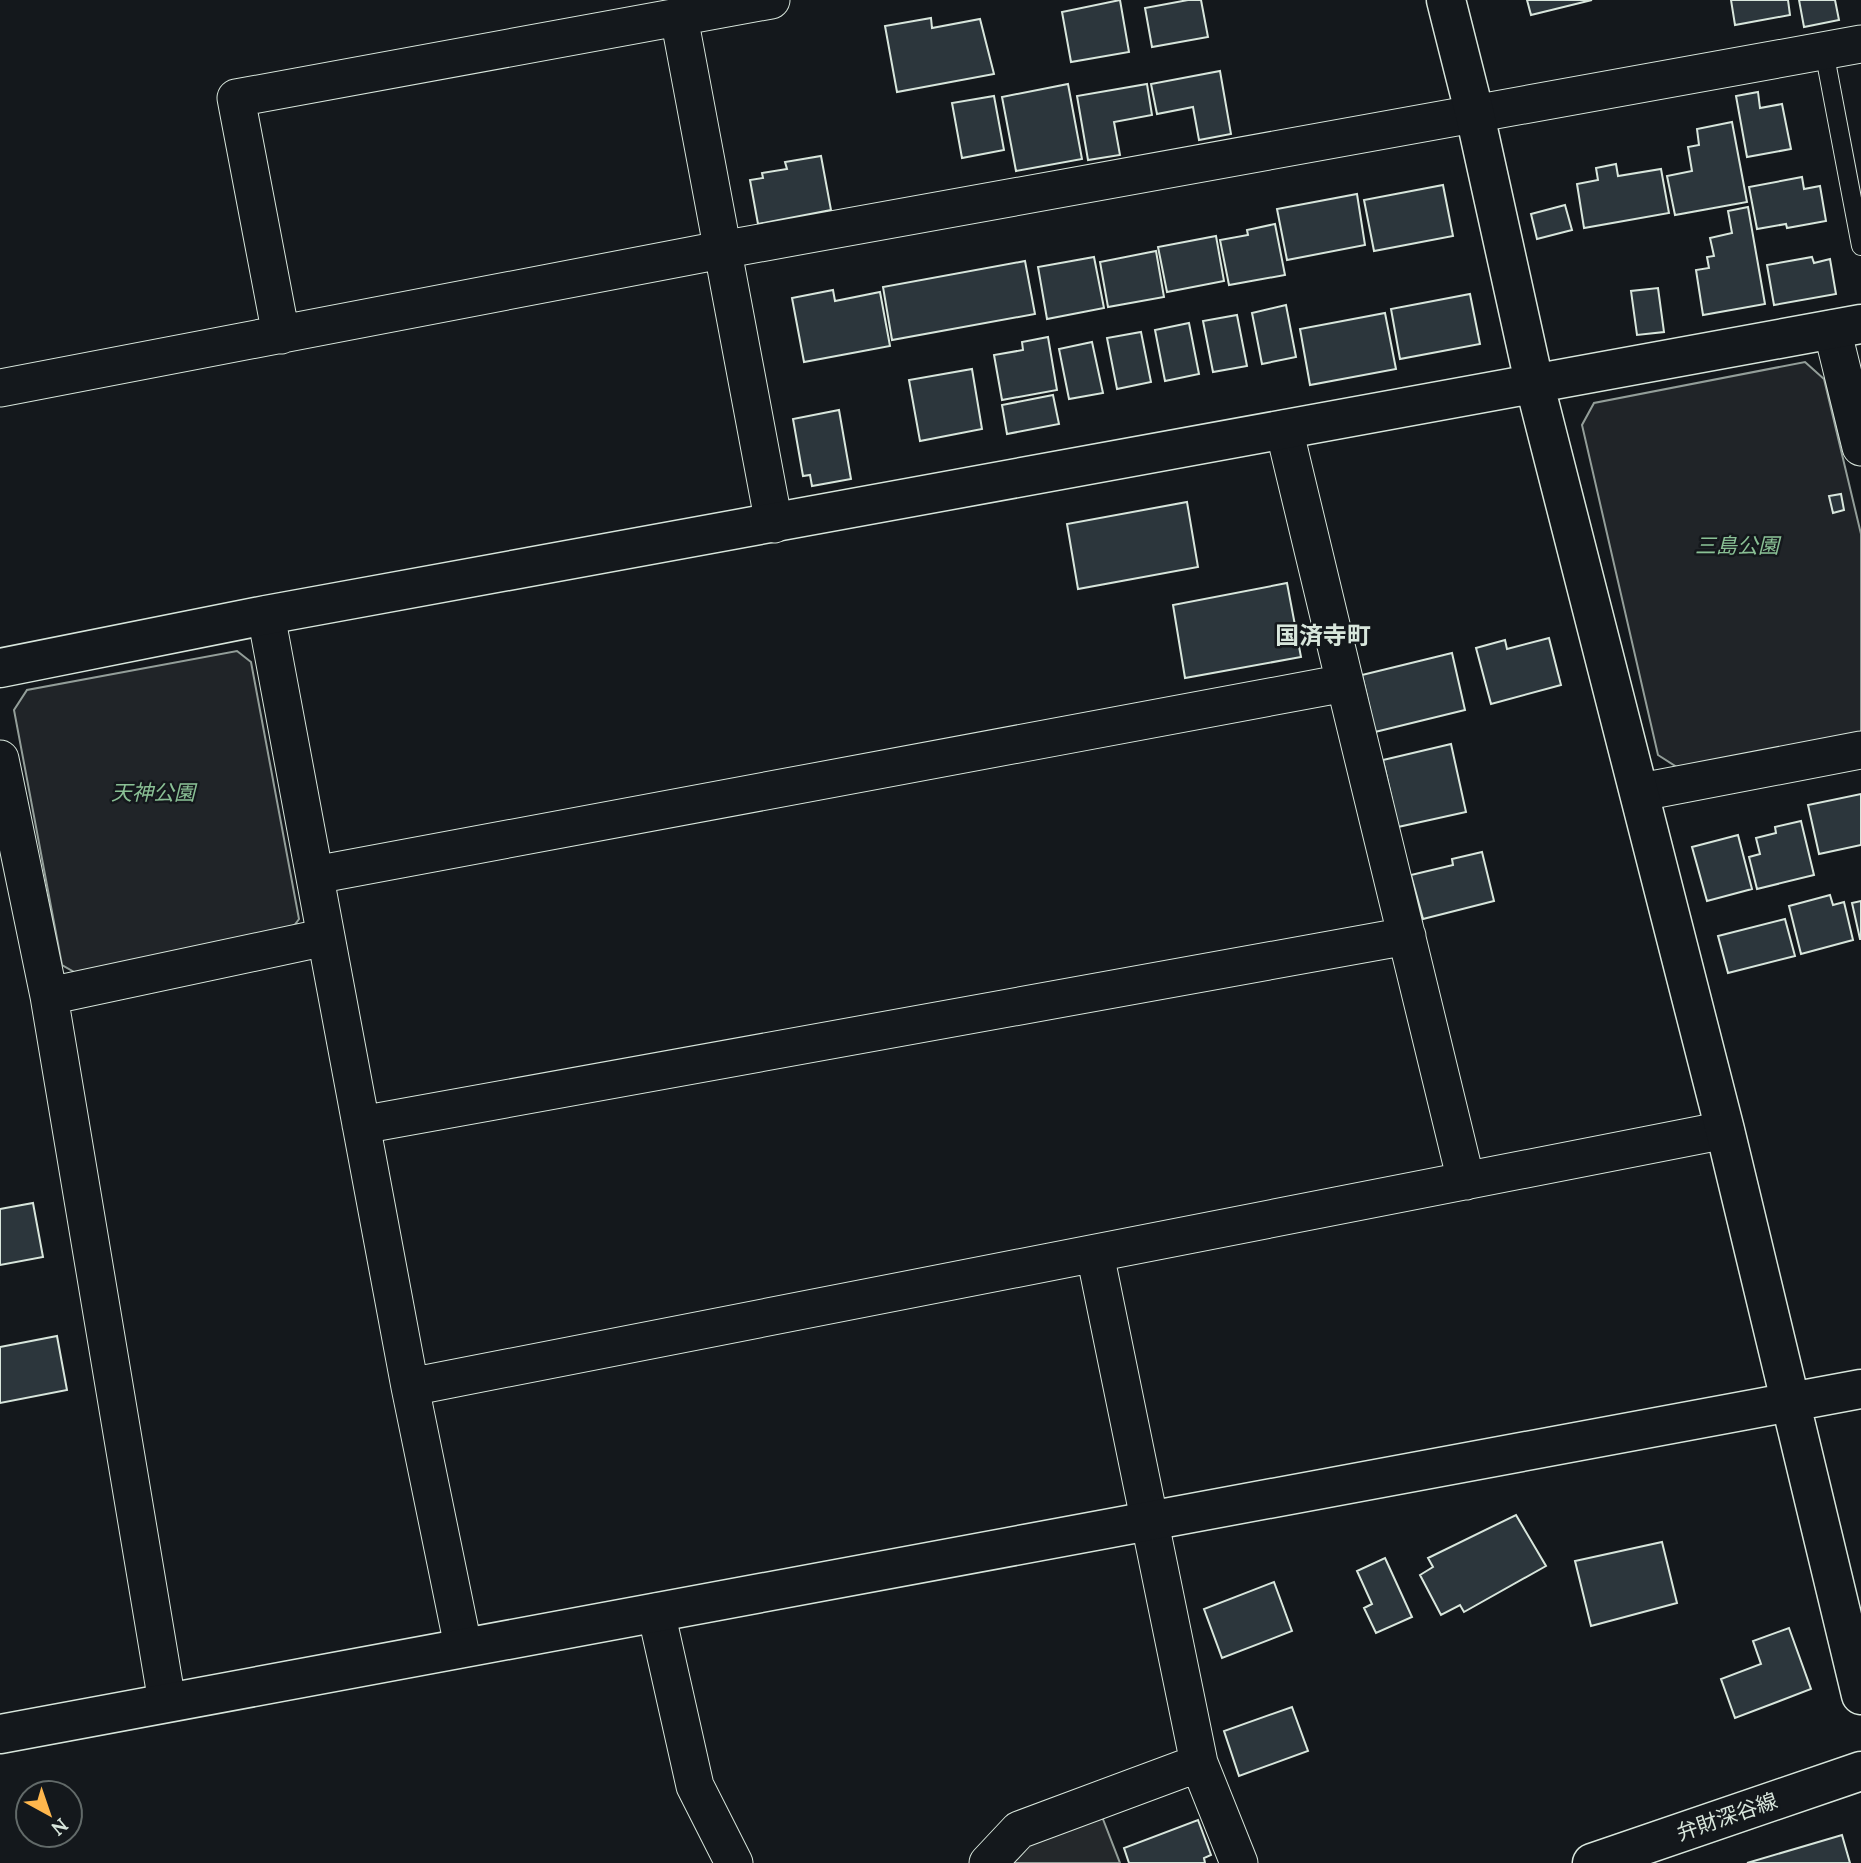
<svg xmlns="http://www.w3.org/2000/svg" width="1861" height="1863" font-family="Lora,'Noto Sans JP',serif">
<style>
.green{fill:#202428;stroke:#939e99;stroke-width:2}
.parking{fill:#24282b;stroke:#939e99;stroke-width:2}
.building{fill:#2c363c;stroke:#d8e6dc;stroke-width:2}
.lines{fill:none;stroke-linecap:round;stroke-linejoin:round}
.service-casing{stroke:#d8e6dc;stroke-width:20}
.minor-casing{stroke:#d8e6dc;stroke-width:39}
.tertiary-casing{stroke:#d8e6dc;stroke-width:41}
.secondary-casing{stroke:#d8e6dc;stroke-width:41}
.service{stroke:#14181c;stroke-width:18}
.minor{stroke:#14181c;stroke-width:37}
.tertiary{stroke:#14181c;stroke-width:38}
.secondary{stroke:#14181c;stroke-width:38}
.labels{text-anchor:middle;stroke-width:5;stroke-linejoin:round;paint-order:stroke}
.park-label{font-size:21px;font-style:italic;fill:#8ac095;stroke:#14181c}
.street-label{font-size:21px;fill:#d8e6dc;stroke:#14181c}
.quarter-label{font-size:24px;font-weight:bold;fill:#d8e6dc;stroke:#14181c}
</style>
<rect width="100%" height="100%" fill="#14181c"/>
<path class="green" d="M 1805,362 L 1824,379 L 1861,534 L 1861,738 L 1683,771 L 1658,755 L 1582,425 L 1594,403 Z
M 237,651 L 251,662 L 299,919 L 288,934 L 76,973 L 62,965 L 14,710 L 27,690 Z"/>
<path class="parking" d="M 1101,1814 L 1120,1863 L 1007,1863 L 1030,1839 Z"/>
<path class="building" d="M 1120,0 L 1129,52 L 1071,62 L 1062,12 Z
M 1188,0 L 1201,0 L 1208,37 L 1152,47 L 1145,8 Z
M 1527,0 L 1592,0 L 1531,15 Z
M 1731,0 L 1788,0 L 1790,15 L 1735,25 Z
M 1799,0 L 1835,0 L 1839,20 L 1804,27 Z
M 931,18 L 932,28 L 980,19 L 994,74 L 897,92 L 885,26 Z
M 1220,71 L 1231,134 L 1199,140 L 1193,107 L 1157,114 L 1151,84 Z
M 1068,84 L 1082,159 L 1016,171 L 1002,97 Z
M 1147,84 L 1152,115 L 1114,122 L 1120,155 L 1088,160 L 1077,96 Z
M 1758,92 L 1760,108 L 1782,104 L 1791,149 L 1747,157 L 1736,96 Z
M 994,96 L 1004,150 L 962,158 L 952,103 Z
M 1732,122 L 1747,202 L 1675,215 L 1667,176 L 1692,171 L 1688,147 L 1699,145 L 1697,129 Z
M 821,156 L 831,210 L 758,224 L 750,180 L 763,178 L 762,173 L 787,169 L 785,162 Z
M 1616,164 L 1618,176 L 1661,169 L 1669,213 L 1584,228 L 1577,184 L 1598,180 L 1596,168 Z
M 1802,177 L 1804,189 L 1820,186 L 1826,221 L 1787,228 L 1786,224 L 1757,229 L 1749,187 Z
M 1443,185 L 1453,236 L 1374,251 L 1364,200 Z
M 1357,194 L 1365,245 L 1287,260 L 1277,209 Z
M 1565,205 L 1572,230 L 1537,239 L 1531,214 Z
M 1748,207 L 1765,304 L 1703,315 L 1696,270 L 1709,268 L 1707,257 L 1714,256 L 1710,238 L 1732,233 L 1728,211 Z
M 1275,224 L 1285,275 L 1229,285 L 1220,240 L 1248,235 L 1247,230 Z
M 1216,236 L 1224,281 L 1167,292 L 1158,247 Z
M 1156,251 L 1164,297 L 1108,307 L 1100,262 Z
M 1094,257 L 1104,308 L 1047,319 L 1038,267 Z
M 1812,257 L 1814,263 L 1830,259 L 1836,294 L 1774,305 L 1767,265 Z
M 1025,261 L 1035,314 L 892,340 L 883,287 Z
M 1658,288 L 1664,332 L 1637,335 L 1631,291 Z
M 833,290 L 835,301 L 880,292 L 890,346 L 804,362 L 792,298 Z
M 1470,294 L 1480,344 L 1400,359 L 1391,309 Z
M 1286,305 L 1296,357 L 1262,364 L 1252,313 Z
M 1385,313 L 1396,369 L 1310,385 L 1300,329 Z
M 1237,315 L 1247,366 L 1213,372 L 1203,321 Z
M 1189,323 L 1199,374 L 1165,381 L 1155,330 Z
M 1141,332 L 1151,382 L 1117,389 L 1107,338 Z
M 1048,337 L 1057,390 L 1002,400 L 994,355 L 1023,350 L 1022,342 Z
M 1092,342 L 1103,393 L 1069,399 L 1059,349 Z
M 972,369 L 982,429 L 920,441 L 909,380 Z
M 1053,395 L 1059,424 L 1007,434 L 1002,405 Z
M 839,410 L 851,479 L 812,486 L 810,475 L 803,476 L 793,419 Z
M 1841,494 L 1844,510 L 1833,513 L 1829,496 Z
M 1187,502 L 1198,567 L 1078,589 L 1067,524 Z
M 1287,583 L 1301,657 L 1185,678 L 1173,605 Z
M 1549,638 L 1561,685 L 1491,704 L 1476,648 L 1505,640 L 1507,649 Z
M 1452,653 L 1465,710 L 1375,732 L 1362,675 Z
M 1451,744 L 1466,812 L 1398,827 L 1383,760 Z
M 1861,794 L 1861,845 L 1819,854 L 1808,805 Z
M 1801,821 L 1814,875 L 1757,889 L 1749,857 L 1760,854 L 1756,838 L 1776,833 L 1775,827 Z
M 1738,835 L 1752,889 L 1707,901 L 1692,847 Z
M 1482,852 L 1494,901 L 1423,919 L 1411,875 L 1453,865 L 1452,859 Z
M 1830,895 L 1833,905 L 1844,902 L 1853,940 L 1801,954 L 1789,906 Z
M 1861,901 L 1861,939 L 1860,939 L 1852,903 Z
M 1785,919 L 1795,956 L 1728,973 L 1718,936 Z
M 33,1203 L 43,1257 L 0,1265 L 0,1209 Z
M 57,1336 L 67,1390 L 0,1403 L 0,1347 Z
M 1516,1515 L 1546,1566 L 1464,1612 L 1460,1605 L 1441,1615 L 1420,1575 L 1433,1567 L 1428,1558 Z
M 1662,1542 L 1677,1603 L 1591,1626 L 1575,1561 Z
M 1385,1558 L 1412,1617 L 1376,1633 L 1364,1608 L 1372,1604 L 1357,1571 Z
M 1274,1582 L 1292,1631 L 1222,1658 L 1204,1609 Z
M 1789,1628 L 1811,1689 L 1735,1718 L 1721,1679 L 1761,1664 L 1753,1641 Z
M 1292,1707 L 1308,1751 L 1239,1776 L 1224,1731 Z
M 1198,1820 L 1211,1855 L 1204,1858 L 1205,1863 L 1129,1863 L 1124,1848 Z
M 1842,1835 L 1850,1863 L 1747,1863 Z"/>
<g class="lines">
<g class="service-casing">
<path id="service" d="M 1824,51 L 1861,246"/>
</g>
<g class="minor-casing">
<path id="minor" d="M 679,17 L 774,524
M 1832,329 L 1861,447
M 281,335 L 236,98 L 771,0
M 0,388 L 721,250 L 1861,44
M 1284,429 L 1345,683
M 266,615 L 410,1387 L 463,1646
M 0,759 L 49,996 L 167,1702
M 1641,792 L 1861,750
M 315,875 L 1345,683 L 1466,1181
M 49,996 L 326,937
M 361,1125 L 1407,936
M 1095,1254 L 1199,1763 L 1239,1863
M 410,1387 L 1725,1130
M 656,1612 L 695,1786 L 734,1863
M 988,1863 L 1019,1830 L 1199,1763"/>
</g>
<g class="tertiary-casing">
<path id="tertiary" d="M 1446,0 L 1475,115 L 1534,382 L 1725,1130 L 1861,1695
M 0,668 L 266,615 L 1861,324
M 0,1734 L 1861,1389"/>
</g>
<g class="secondary-casing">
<path id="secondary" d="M 1592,1863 L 1861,1771"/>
</g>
<use href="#service" class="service"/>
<use href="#minor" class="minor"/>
<use href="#tertiary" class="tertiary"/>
<use href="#secondary" class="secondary"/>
</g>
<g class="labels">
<g class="park-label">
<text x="1737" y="553">三島公園</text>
<text x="153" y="800">天神公園</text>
</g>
<g class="street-label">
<text transform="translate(1727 1817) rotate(-19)" y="7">弁財深谷線</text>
</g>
<g class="quarter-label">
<text x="1323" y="644">国済寺町</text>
</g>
</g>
<g transform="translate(49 1814) rotate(140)"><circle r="33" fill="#14181c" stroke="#626a69" stroke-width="2"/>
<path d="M0-5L12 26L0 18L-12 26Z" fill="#ffb74d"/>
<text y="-10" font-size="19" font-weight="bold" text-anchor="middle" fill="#d8e6dc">N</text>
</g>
</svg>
